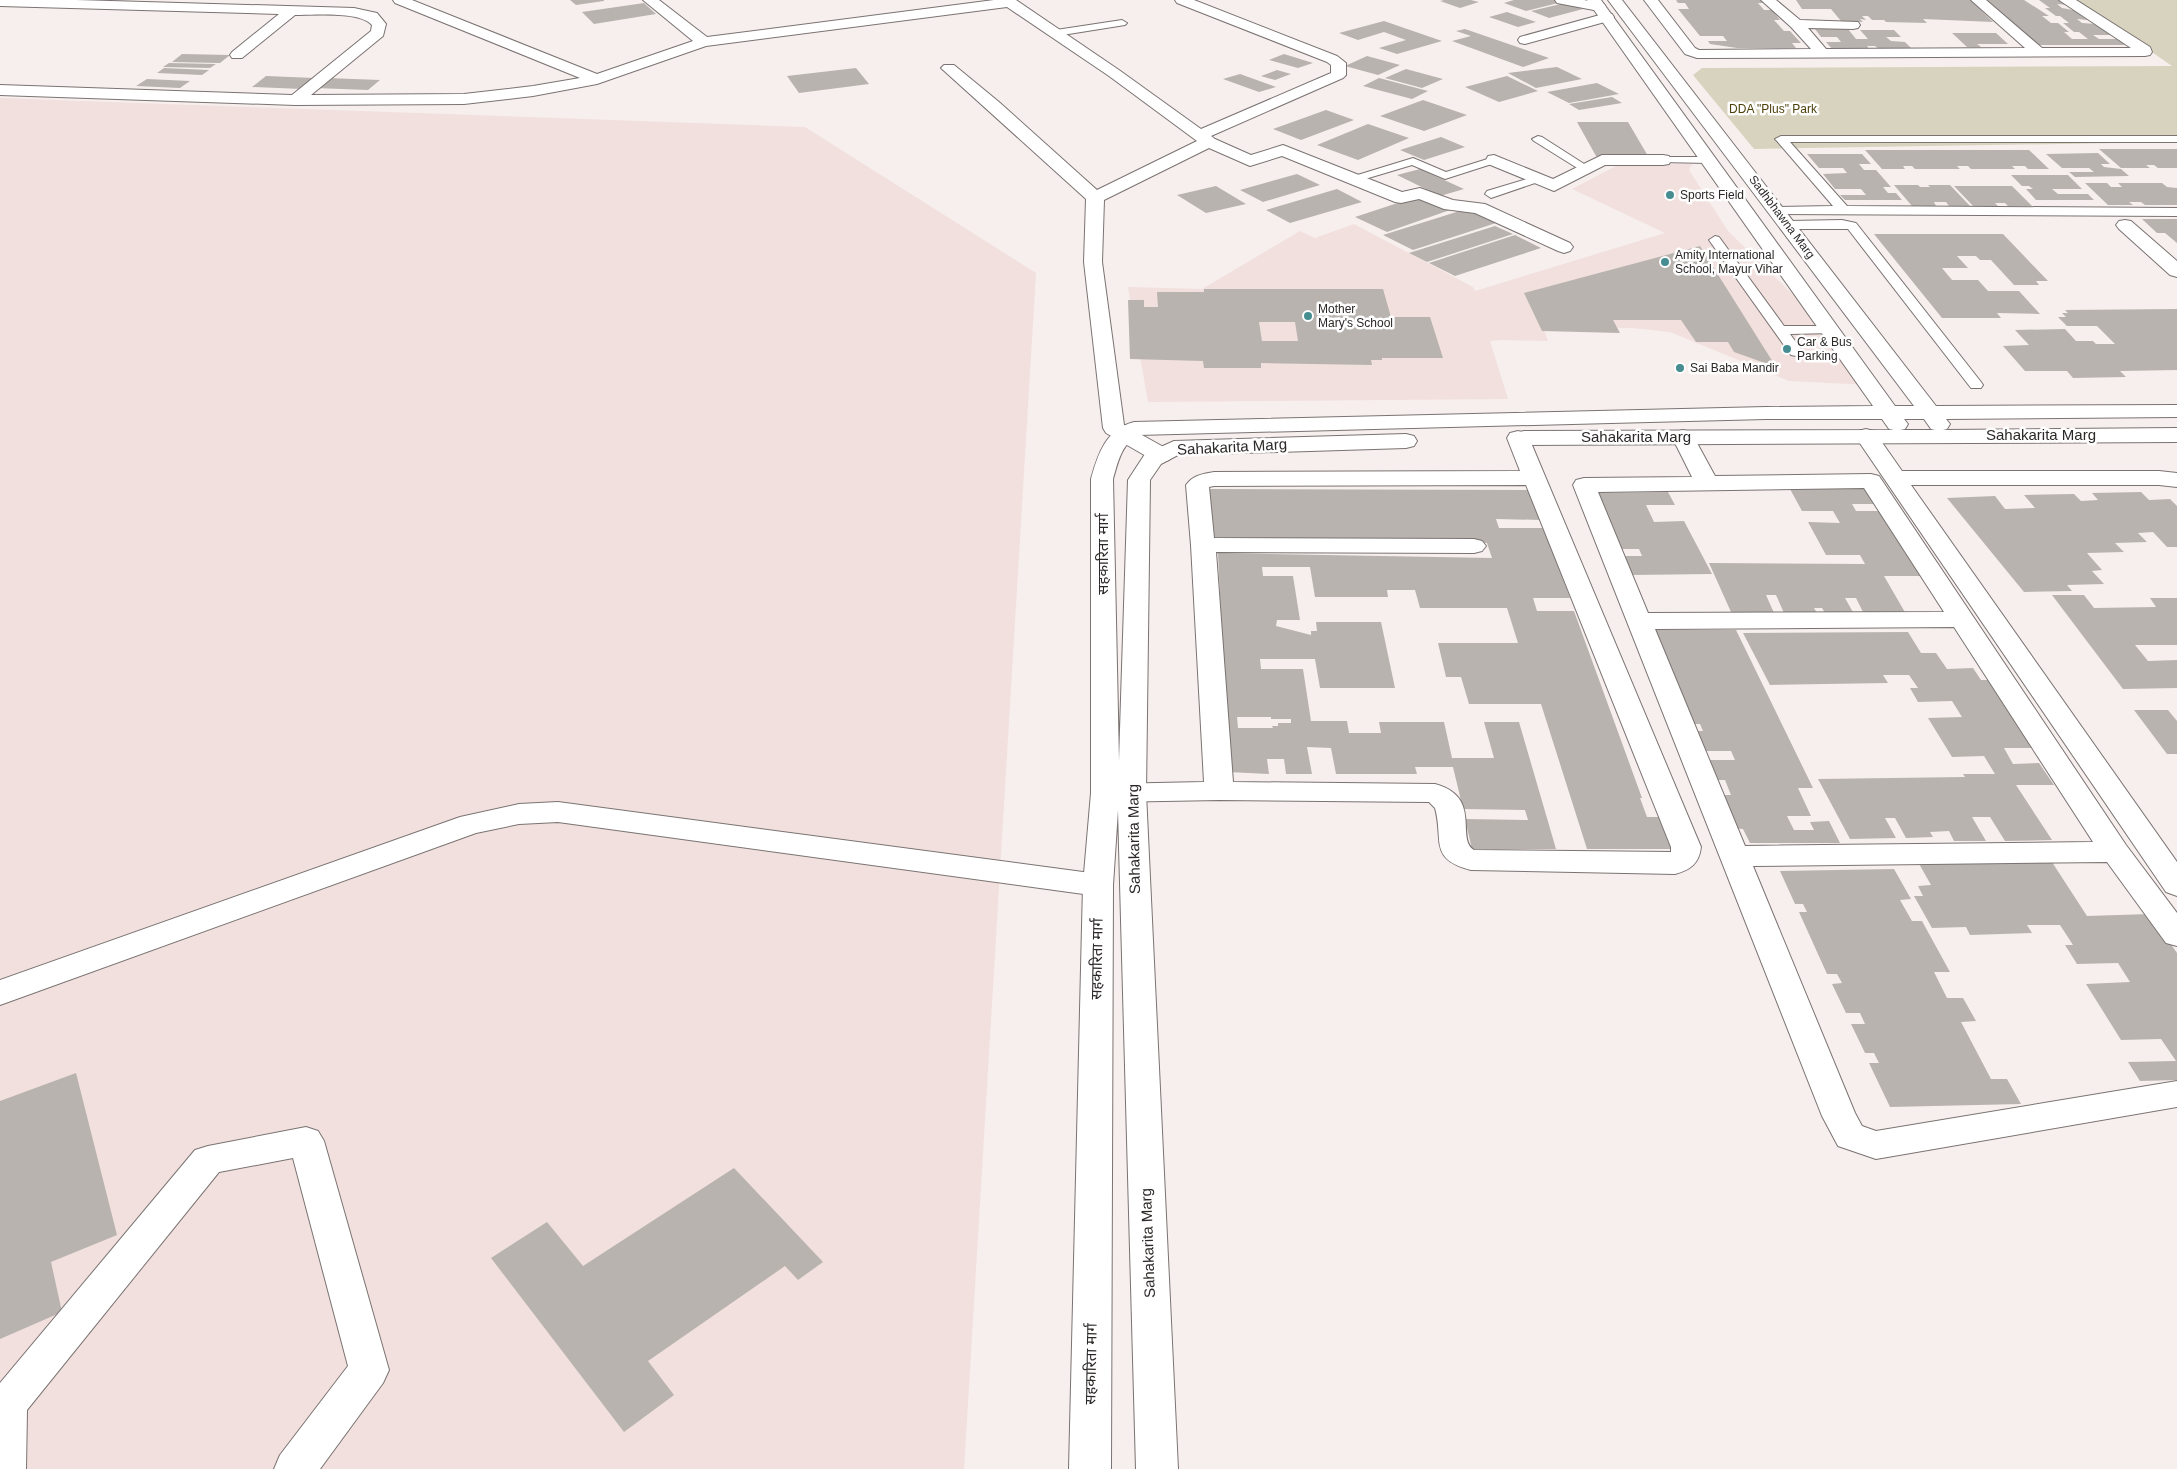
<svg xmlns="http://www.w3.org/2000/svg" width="2177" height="1469" font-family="Helvetica,'Noto Sans Devanagari',sans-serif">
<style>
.built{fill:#f1e0dd}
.green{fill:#d8d3be}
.building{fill:#b8b3ae;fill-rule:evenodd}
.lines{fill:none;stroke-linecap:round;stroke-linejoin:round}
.service-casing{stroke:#7a7372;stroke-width:2}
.minor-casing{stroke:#7a7372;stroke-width:2}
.tertiary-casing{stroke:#7a7372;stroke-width:2}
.service{fill:#fff;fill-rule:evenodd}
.minor{fill:#fff;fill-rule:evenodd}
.tertiary{fill:#fff;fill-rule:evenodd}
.poi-dot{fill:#458d91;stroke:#fefefe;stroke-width:2}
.labels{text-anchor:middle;stroke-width:5;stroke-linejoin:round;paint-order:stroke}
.far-park-label{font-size:12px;fill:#4d4109;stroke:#fefefe}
.far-poi-label{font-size:12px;fill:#2b2827;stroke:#fefefe;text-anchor:start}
.far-street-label{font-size:12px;fill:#2b2827;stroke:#fefefe}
.street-label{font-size:15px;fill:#2b2827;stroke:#fefefe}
</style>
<rect width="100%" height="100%" fill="#f7efed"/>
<path class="built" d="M 0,98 L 805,127 L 1036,273 L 964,1469 L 0,1469 Z
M 1620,164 L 1692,164 L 1689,170 L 1728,231 L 1829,330 L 1869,385 L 1789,381 L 1670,332 L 1632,328 L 1543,327 L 1548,341 L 1501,340 L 1490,341 L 1508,399 L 1148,402 L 1128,287 L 1202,289 L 1300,231 L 1315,238 L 1354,224 L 1473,287 L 1475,291 L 1665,233 L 1572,189 Z"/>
<path class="green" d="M 2077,0 L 2177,0 L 2177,142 L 1754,149 L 1693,75 L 1702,68 L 2172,66 Z"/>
<path class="building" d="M 570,0 L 604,0 L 604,1 L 576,5 Z
M 1444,0 L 1471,0 L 1479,2 L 1460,8 L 1440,1 Z
M 1514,0 L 1556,0 L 1562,2 L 1526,11 L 1504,3 Z
M 1676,0 L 1762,0 L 1765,3 L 1758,3 L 1764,10 L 1772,10 L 1780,20 L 1774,20 L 1784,31 L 1790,31 L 1801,43 L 1792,43 L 1796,48 L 1737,48 L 1710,44 L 1708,41 L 1727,41 L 1723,36 L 1700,36 L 1678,9 L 1689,9 L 1685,3 L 1678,3 Z
M 1796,0 L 1971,0 L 1993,22 L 1923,19 L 1927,23 L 1886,22 L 1884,20 L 1872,20 L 1868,16 L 1862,16 L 1866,20 L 1860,19 L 1863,22 L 1841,21 L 1831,9 L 1802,9 Z
M 1982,0 L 2024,0 L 2049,16 L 2042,16 L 2051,23 L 2058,23 L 2069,32 L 2064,32 L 2072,39 L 2088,39 L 2079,32 L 2074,32 L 2063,23 L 2069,23 L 2060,16 L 2056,16 L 2045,8 L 2050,8 L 2039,0 L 2061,0 L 2068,5 L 2057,4 L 2062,8 L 2073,10 L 2088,20 L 2077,19 L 2082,23 L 2096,24 L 2115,35 L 2093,35 L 2099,39 L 2123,39 L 2132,45 L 2037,45 Z
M 644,3 L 656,14 L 594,24 L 582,12 Z
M 1565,3 L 1583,9 L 1549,18 L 1531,11 Z
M 1507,12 L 1536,22 L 1518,27 L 1489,17 Z
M 1384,21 L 1442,41 L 1397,54 L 1379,48 L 1406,40 L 1384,32 L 1358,40 L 1339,33 Z
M 1465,29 L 1549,58 L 1523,67 L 1452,41 L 1471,36 L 1456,31 Z
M 1815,29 L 1848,29 L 1856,39 L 1868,39 L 1860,30 L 1894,30 L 1901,37 L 1886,37 L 1891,41 L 1905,42 L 1913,50 L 1879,49 L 1875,46 L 1867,46 L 1870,50 L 1833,50 L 1826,42 L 1841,42 L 1837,37 L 1821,37 Z
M 1952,33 L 1996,33 L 2008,44 L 1977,44 L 1981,47 L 1967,47 Z
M 182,54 L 230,55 L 220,63 L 172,62 Z
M 1284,54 L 1313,63 L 1298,68 L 1269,60 Z
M 1367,56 L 1400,65 L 1378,75 L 1345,66 Z
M 169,63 L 216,64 L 210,68 L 163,67 Z
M 1557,67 L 1582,79 L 1536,88 L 1508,73 Z
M 164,68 L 209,70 L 202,75 L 157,73 Z
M 856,68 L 869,84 L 799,93 L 787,76 Z
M 1406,69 L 1443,79 L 1422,88 L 1385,78 Z
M 1277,70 L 1291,74 L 1275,80 L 1261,76 Z
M 1240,74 L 1276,87 L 1259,92 L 1223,79 Z
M 266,76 L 315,78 L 302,89 L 252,87 Z
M 1507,76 L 1538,91 L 1499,102 L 1465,87 Z
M 328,78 L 380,80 L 368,90 L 315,88 Z
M 1379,78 L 1428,91 L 1412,99 L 1363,86 Z
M 147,79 L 190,81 L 180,88 L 136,86 Z
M 1597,83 L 1619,94 L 1569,103 L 1547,92 Z
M 1612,97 L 1622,103 L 1579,110 L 1569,104 Z
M 1423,100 L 1467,115 L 1424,131 L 1380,116 Z
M 1326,110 L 1354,120 L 1301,140 L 1273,129 Z
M 1577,122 L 1628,122 L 1648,156 L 1596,156 Z
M 1368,124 L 1409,138 L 1358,160 L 1317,145 Z
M 1441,137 L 1465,147 L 1424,160 L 1400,150 Z
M 2099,149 L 2177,149 L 2177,168 L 2158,168 L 2154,165 L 2146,165 L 2150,168 L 2121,168 Z
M 1865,150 L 2029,150 L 2049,169 L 2028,169 L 2025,166 L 2012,166 L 2015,169 L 1971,169 L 1968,166 L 1957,166 L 1960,169 L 1915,169 L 1912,166 L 1903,166 L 1905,169 L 1882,169 Z
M 2098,153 L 2110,164 L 2101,164 L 2104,167 L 2121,169 L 2129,176 L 2075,177 L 2069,172 L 2094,172 L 2089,168 L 2062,168 L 2046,154 Z
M 1807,154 L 1862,154 L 1871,164 L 1859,164 L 1864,170 L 1876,170 L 1891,187 L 1883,187 L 1888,193 L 1896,193 L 1902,200 L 1845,200 L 1840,195 L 1866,195 L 1861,189 L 1835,189 L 1823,174 L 1847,173 L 1843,168 L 1819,168 Z
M 1420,169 L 1464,189 L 1440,196 L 1397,175 Z
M 1297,174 L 1320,185 L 1263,202 L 1240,190 Z
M 2011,175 L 2068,175 L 2082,189 L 2052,189 L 2058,194 L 2088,194 L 2094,200 L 2036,200 L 2026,189 L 2033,189 L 2029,186 L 2022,186 Z
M 2085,183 L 2107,183 L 2111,187 L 2122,187 L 2118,183 L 2162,183 L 2167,187 L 2177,188 L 2177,205 L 2145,205 L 2141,202 L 2129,202 L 2133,205 L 2108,205 Z
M 1894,185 L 1918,185 L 1920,187 L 1930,187 L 1928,185 L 1950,185 L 1970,206 L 1949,206 L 1946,202 L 1934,202 L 1936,206 L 1912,206 Z
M 1216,186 L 1246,204 L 1206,213 L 1177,195 Z
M 1954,186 L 2012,186 L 2032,206 L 2008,206 L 2005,203 L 1995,203 L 1998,206 L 1973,206 Z
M 1337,189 L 1362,202 L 1290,223 L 1266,210 Z
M 1419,196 L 1450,210 L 1387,232 L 1355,217 Z
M 1466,209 L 1496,223 L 1413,250 L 1383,235 Z
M 2142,219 L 2177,219 L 2177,243 L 2165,233 L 2157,233 Z
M 1495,226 L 1513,234 L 1427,262 L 1409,253 Z
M 1874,234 L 2003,234 L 2048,281 L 2036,281 L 2039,285 L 2014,285 L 1991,260 L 1980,260 L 1976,256 L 1957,256 L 1968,268 L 1942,268 L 1952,280 L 1978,280 L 1988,291 L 2019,291 L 2040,314 L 1997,313 L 2001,318 L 1942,318 Z
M 1515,235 L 1541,248 L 1455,276 L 1429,263 Z
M 1700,246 L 1776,367 L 1734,352 L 1728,342 L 1696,342 L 1681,320 L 1613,320 L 1620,333 L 1542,331 L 1524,293 Z
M 1204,289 L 1383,289 L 1391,317 L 1430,317 L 1443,358 L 1382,358 L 1382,360 L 1371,360 L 1372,365 L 1261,363 L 1261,368 L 1204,368 L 1203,361 L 1130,359 L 1128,300 L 1144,300 L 1144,307 L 1158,307 L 1157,292 L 1204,292 ZM 1259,322 L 1295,322 L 1298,341 L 1262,341 Z
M 2177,309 L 2177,370 L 2120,371 L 2126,377 L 2073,378 L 2067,371 L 2025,371 L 2003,346 L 2029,345 L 2015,330 L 2065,329 L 2076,341 L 2093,341 L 2096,344 L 2115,344 L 2097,326 L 2067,326 L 2058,317 L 2066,317 L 2062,313 L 2068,313 L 2065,310 Z
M 1207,489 L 1531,490 L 1541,520 L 1496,519 L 1499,528 L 1544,528 L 1570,598 L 1533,598 L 1537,611 L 1574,611 L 1642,798 L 1640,798 L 1647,817 L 1661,817 L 1672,849 L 1587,849 L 1541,704 L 1469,704 L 1461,677 L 1446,677 L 1438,643 L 1518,643 L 1507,608 L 1420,608 L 1415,590 L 1387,590 L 1388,597 L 1315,597 L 1310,567 L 1262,567 L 1263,576 L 1293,576 L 1300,620 L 1277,620 L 1276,626 L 1311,635 L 1311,631 L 1317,631 L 1316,622 L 1381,622 L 1395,688 L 1320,688 L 1315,659 L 1260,659 L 1261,669 L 1303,669 L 1311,721 L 1347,721 L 1349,733 L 1381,733 L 1379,722 L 1444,722 L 1452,758 L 1494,758 L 1484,722 L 1519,722 L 1556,849 L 1472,849 L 1465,819 L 1528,820 L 1525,810 L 1463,809 L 1453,767 L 1415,767 L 1417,774 L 1336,774 L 1331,748 L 1307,747 L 1312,774 L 1286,774 L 1284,759 L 1267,759 L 1269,774 L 1228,772 L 1218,553 L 1492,558 L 1487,543 L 1214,540 ZM 1237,717 L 1271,717 L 1271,719 L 1291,719 L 1291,723 L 1278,723 L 1278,726 L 1272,726 L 1273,728 L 1238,728 Z
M 1790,489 L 1870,489 L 1879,504 L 1852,504 L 1856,511 L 1883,511 L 1922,576 L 1884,576 L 1906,614 L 1864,614 L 1856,598 L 1845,598 L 1854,614 L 1825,613 L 1822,608 L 1814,608 L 1817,613 L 1784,613 L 1776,595 L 1766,595 L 1774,613 L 1731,612 L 1709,563 L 1865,564 L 1860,555 L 1826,555 L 1808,522 L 1840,523 L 1833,511 L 1802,511 Z
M 1668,492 L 1675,505 L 1646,505 L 1654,522 L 1684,521 L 1712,574 L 1631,575 L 1622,556 L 1642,556 L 1639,549 L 1619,549 L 1593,493 Z
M 2141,492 L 2149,500 L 2170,499 L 2177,506 L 2177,547 L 2167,547 L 2153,532 L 2138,533 L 2147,542 L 2115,543 L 2124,552 L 2087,553 L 2102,570 L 2092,571 L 2104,584 L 2067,585 L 2072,591 L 2024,592 L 1947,498 L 1995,496 L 2005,509 L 2035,508 L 2024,495 L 2074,494 L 2081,501 L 2098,500 L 2092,493 Z
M 2052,595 L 2084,595 L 2094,608 L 2156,607 L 2150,598 L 2177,598 L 2177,645 L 2135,645 L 2148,661 L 2177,660 L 2177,688 L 2123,689 Z
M 1649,630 L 1736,630 L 1813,788 L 1798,788 L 1811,816 L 1787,816 L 1794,830 L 1814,830 L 1810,822 L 1829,821 L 1840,843 L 1750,843 L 1743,829 L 1731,828 L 1716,795 L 1731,795 L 1725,780 L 1712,780 L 1704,760 L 1735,760 L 1731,751 L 1700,751 L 1692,731 L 1703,731 L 1700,724 L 1688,724 Z
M 1908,632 L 1921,653 L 1936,653 L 1947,669 L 1973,668 L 1981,680 L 1996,680 L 2042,748 L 2004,748 L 2013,764 L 2039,763 L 2054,785 L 2016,785 L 2052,840 L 2005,841 L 1990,817 L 1972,817 L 1986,841 L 1954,841 L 1949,831 L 1930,832 L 1933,837 L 1906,838 L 1895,818 L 1885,818 L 1896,838 L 1850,839 L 1818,779 L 1965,777 L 1963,774 L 1995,774 L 1984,756 L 1952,757 L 1928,718 L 1962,717 L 1952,701 L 1918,702 L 1910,688 L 1918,688 L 1909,675 L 1883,675 L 1888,683 L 1770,685 L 1743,633 Z
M 2134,710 L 2168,710 L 2177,721 L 2177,754 L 2167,754 Z
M 2050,859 L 2087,916 L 2150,914 L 2177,953 L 2177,1080 L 2140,1081 L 2128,1062 L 2176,1061 L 2161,1039 L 2121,1040 L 2086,984 L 2130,982 L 2118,963 L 2077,964 L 2065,945 L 2073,945 L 2060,925 L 2027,925 L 2032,933 L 1970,935 L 1966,927 L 1932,928 L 1914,896 L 1923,896 L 1918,886 L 1931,885 L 1918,862 Z
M 1894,869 L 1911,899 L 1900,900 L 1912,921 L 1922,921 L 1950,972 L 1934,972 L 1947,998 L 1963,998 L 1976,1021 L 1961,1022 L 1991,1079 L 2007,1079 L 2021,1104 L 1890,1107 L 1869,1063 L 1879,1063 L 1874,1053 L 1865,1053 L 1851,1024 L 1865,1024 L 1860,1013 L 1846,1013 L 1832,984 L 1842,983 L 1837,974 L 1827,974 L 1799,912 L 1807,912 L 1803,904 L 1795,904 L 1780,871 Z
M 76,1073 L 117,1235 L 51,1262 L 62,1312 L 0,1339 L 0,1101 Z
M 734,1168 L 823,1262 L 798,1280 L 785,1266 L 648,1361 L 674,1395 L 624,1432 L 491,1258 L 547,1222 L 583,1266 Z"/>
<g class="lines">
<g class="service-casing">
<path id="service" d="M 1122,20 L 1127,23 L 1125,25 L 1056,36 L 1051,33 L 1056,30 Z
M 1538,136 L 1542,137 L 1592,169 L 1586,172 L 1582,171 L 1534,141 L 1532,139 Z
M 1781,136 L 2177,136 L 2177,142 L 1790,142 L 1847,206 L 2177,208 L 2177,216 L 1776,214 L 1772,213 L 1770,210 L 1772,207 L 1833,206 L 1777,141 L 1775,139 Z
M 1494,157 L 1500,160 L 1498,162 L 1445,179 L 1412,165 L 1355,182 L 1349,179 L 1351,177 L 1413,158 L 1446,172 Z
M 1663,157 L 1709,157 L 1715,160 L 1709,163 L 1659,162 L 1657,160 Z
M 1537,176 L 1543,179 L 1541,181 L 1491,198 L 1485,194 L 1487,191 Z
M 1842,220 L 1856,223 L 1981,382 L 1983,385 L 1981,388 L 1971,388 L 1848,229 L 1789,229 L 1783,225 L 1789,221 Z
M 1715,236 L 1719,237 L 1784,326 L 1829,326 L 1836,330 L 1834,333 L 1790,334 L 1803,352 L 1796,356 L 1791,355 L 1709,240 Z"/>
</g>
<g class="minor-casing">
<path id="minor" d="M 0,0 L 76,0 L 354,8 L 377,13 L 386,24 L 383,36 L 311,95 L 464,94 L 533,86 L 580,78 L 395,3 L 393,0 L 412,0 L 597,74 L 693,41 L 643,0 L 659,0 L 707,37 L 994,0 L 1016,0 L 1119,70 L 1201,129 L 1331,73 L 1331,65 L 1327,62 L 1177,3 L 1175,0 L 1194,0 L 1337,56 L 1346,63 L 1346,75 L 1343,78 L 1211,136 L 1215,139 L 1251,155 L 1283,145 L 1402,192 L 1420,188 L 1453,200 L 1485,204 L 1570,243 L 1573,247 L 1570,251 L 1564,253 L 1558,251 L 1475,213 L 1444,209 L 1419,199 L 1401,203 L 1395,202 L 1282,156 L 1250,166 L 1209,148 L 1104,200 L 1102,262 L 1124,425 L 1169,450 L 1172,455 L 1169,460 L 1161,462 L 1153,460 L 1106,433 L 1103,428 L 1084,262 L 1086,199 L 941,68 L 944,65 L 954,65 L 999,102 L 1097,190 L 1197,141 L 1109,76 L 1007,7 L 706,46 L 597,84 L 533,96 L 464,104 L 295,105 L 0,95 L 0,85 L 292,95 L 371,31 L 372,25 C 360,11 314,15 295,15 L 242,58 L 232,58 L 230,55 L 232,52 L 279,14 L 0,6 Z
M 1555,0 L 1584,0 L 1604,4 L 1606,7 L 1599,11 L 1557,3 Z
M 1644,0 L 1658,0 L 1695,48 L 1699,50 L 1811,49 L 1791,27 L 1761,0 L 1776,0 L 1800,20 L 1858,22 L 1860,25 L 1858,28 L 1853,29 L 1808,28 L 1826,49 L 2025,48 L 1971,0 L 1986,0 L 2042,48 L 2131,48 L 2059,0 L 2076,0 L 2150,47 L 2152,52 L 2150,55 L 2145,56 L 1697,58 L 1685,54 Z
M 1607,13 L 1612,14 L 1614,17 L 1612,20 L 1525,44 L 1520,43 L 1518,40 L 1520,37 Z
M 1494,155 L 1553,179 L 1602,155 L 1663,155 L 1669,156 L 1671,160 L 1669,164 L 1663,165 L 1605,165 L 1554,191 L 1488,164 L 1486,160 L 1488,156 Z
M 2125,220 L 2131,221 L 2177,261 L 2177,277 L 2170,275 L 2119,229 L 2116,225 L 2119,221 Z
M 1866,429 L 1874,431 L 1902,471 L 2159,471 L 2177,473 L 2177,487 L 2159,485 L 1911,485 L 2177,862 L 2177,896 L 2166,892 L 1855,436 L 1858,431 Z
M 1683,430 L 1691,432 L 1715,476 L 1871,474 L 1879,476 L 2126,845 L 2177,913 L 2177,946 L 2166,943 L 2107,862 L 1753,866 L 1855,1113 L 1862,1126 L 1876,1131 L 2177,1081 L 2177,1107 L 1876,1159 L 1838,1146 L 1822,1116 L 1573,485 L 1576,480 L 1584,478 L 1692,477 L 1672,437 L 1675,432 ZM 1864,488 L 1944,612 L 1648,613 L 1598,492 ZM 1954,627 L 2093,842 L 1745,846 L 1655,629 Z
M 1518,431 L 1526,433 L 1529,438 L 1701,847 C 1699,864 1690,870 1675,874 L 1471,870 C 1428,859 1444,840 1435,808 L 1429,802 L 1219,800 L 1109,802 L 1099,800 L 1095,793 L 1099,786 L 1109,784 L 1204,782 L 1191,545 L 1186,485 C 1193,475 1203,474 1214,472 L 1520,471 L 1507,438 L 1510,433 ZM 1526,485 L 1671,847 L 1671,852 L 1474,850 C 1455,838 1483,797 1435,784 L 1233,782 L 1216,552 L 1474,553 L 1482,551 L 1486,546 L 1482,541 L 1474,539 L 1214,538 L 1209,487 L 1214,486 Z
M 558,802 L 1098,874 L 1109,878 L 1113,885 L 1109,892 L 1098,896 L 558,822 L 519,824 L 476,833 L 0,1005 L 0,980 L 460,817 L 519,804 Z
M 306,1127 L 318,1131 L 324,1141 L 389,1370 L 383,1383 L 320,1469 L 274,1469 L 280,1455 L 348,1366 L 293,1158 L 219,1172 L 27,1410 L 26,1469 L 0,1469 L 0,1383 L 195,1150 L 208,1146 Z"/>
</g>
<g class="tertiary-casing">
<path id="tertiary" d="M 1587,0 L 1601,0 L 1895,406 L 1914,406 L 1608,0 L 1622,0 L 1936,406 L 2177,405 L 2177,417 L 1946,419 L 1950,424 L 1947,429 L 1943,430 L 2177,428 L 2177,442 L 1524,445 L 1516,443 L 1513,438 L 1516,433 L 1524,431 L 1894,430 L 1889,429 L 1882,419 L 1766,419 L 1138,435 C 1121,445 1118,462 1113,479 L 1119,761 L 1128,480 L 1145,454 L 1174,441 L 1406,434 L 1414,436 L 1417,441 L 1414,446 L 1406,448 L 1178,455 L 1161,464 L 1150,480 L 1146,793 L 1178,1469 L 1136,1469 L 1118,810 L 1113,885 L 1111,1469 L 1069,1469 L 1083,885 L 1091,793 L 1091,479 C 1098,454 1106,429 1134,422 L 1766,407 L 1873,406 ZM 1904,419 L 1924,419 L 1931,429 L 1935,430 L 1900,430 L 1905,429 L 1908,424 Z"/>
</g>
<use href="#service" class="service"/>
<use href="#minor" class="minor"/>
<use href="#tertiary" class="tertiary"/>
</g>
<g class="poi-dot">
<circle cx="1670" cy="195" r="5"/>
<circle cx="1665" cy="262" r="5"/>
<circle cx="1308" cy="316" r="5"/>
<circle cx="1787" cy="349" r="5"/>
<circle cx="1680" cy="368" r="5"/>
</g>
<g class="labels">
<g class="far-park-label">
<text x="1773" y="113">DDA "Plus" Park</text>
</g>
<g class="far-poi-label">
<text x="1680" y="199">Sports Field</text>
<text x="1675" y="259">Amity International<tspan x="1675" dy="14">School, Mayur Vihar</tspan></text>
<text x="1318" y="313">Mother<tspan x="1318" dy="14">Mary's School</tspan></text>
<text x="1797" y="346">Car &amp; Bus<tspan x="1797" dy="14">Parking</tspan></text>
<text x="1690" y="372">Sai Baba Mandir</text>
</g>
<g class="far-street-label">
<text transform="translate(1782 217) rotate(53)" y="4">Sadhbhawna Marg</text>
</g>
<g class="street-label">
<text x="2041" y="440">Sahakarita Marg</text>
<text x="1636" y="442">Sahakarita Marg</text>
<text transform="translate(1232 447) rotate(-3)" y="5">Sahakarita Marg</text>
<text transform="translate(1103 554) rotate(-90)" y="5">सहकारिता मार्ग</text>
<text transform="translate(1134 839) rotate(-91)" y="5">Sahakarita Marg</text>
<text transform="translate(1097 959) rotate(-89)" y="5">सहकारिता मार्ग</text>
<text transform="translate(1148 1243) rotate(-92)" y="5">Sahakarita Marg</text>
<text transform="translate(1091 1364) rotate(-89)" y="5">सहकारिता मार्ग</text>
</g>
</g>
</svg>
